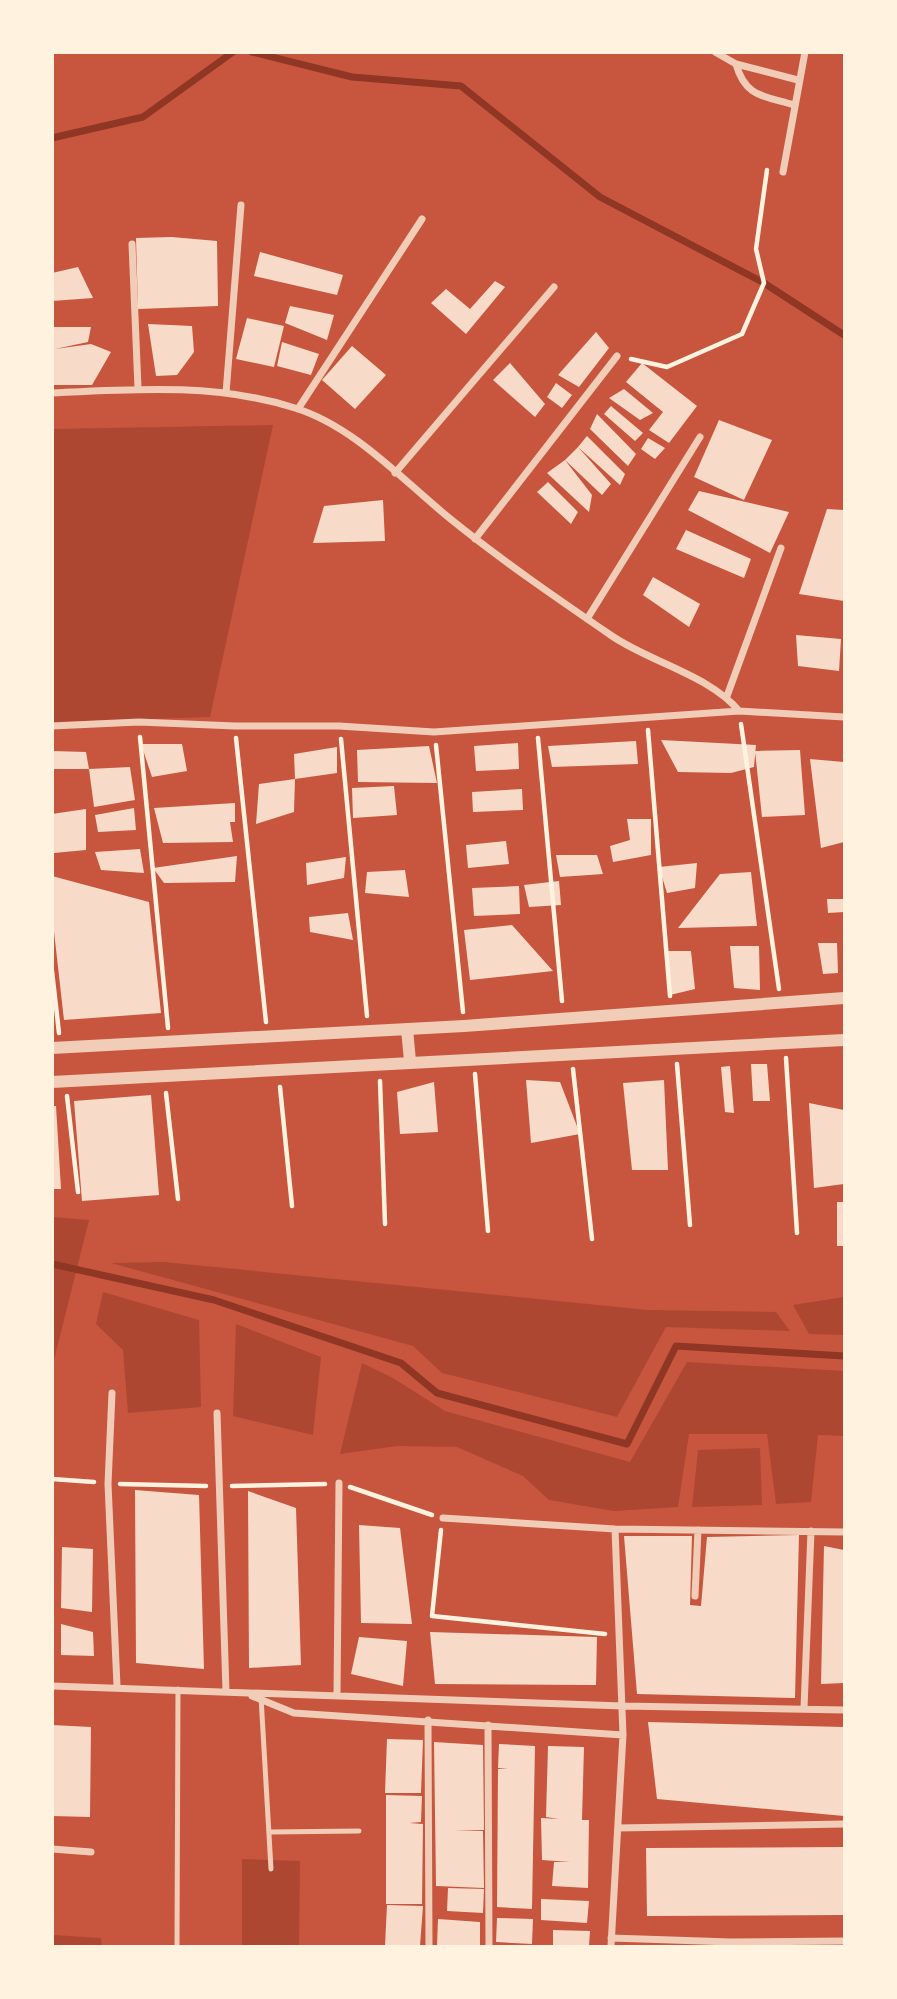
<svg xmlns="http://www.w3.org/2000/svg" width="897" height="1999" font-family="Quicksand,sans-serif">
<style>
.green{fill:#ae4732}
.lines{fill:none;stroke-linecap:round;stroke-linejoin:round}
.stream{stroke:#8f3625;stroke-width:7}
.building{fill:#f7dbc8}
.path{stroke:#fff3e0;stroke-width:4.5}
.service{stroke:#f1ccb7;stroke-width:5}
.minor{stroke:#f1ccb7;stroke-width:7}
.tertiary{stroke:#f1ccb7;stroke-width:12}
</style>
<rect width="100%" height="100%" fill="#c8553d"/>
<path class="green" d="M 273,425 L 210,717 L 53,722 L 52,429 Z
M 53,1217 L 89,1220 L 53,1364 L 52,1217 Z
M 164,1262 L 648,1310 L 776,1312 L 790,1331 L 666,1327 L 617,1417 L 442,1373 L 413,1346 L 111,1263 Z
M 103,1292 L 199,1320 L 201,1407 L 128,1413 L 123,1350 L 96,1324 Z
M 844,1297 L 844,1335 L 809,1334 L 793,1305 Z
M 236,1324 L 321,1357 L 313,1435 L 233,1416 Z
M 687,1362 L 844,1371 L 844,1436 L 818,1435 L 811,1502 L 776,1504 L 767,1434 L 689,1434 L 678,1507 L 614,1511 L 549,1500 L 523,1476 L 457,1447 L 397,1446 L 340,1454 L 362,1363 L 393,1378 L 445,1411 L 630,1462 Z
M 760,1448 L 762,1505 L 692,1507 L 698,1450 Z
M 242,1859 L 300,1861 L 299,1946 L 242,1946 Z
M 53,1935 L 101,1938 L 102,1946 L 53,1946 Z"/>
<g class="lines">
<path class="stream" d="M 252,52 L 352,77 L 461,86 L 600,197 L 764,283 L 844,335
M 52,138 L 143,117 L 233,52
M 52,1264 L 214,1300 L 401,1363 L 437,1393 L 627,1444 L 676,1346 L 844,1356"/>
</g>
<path class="building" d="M 172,237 L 217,241 L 218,306 L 138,309 L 136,238 Z
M 260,252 L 343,275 L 337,295 L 254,276 Z
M 78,267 L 93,298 L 52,301 L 52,273 Z
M 495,281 L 505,287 L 466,334 L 431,303 L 446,289 L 470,309 Z
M 290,306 L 334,315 L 327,340 L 285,323 Z
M 247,318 L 284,326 L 274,367 L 236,359 Z
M 148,324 L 192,326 L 194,352 L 177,375 L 156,376 Z
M 52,327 L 91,327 L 88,342 L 55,349 L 91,344 L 111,352 L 92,385 L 53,385 Z
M 596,332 L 609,348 L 579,387 L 558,375 Z
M 282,342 L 319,354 L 311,375 L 277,366 Z
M 352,346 L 386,375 L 355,409 L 322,380 Z
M 510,363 L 545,404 L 535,417 L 493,380 Z
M 642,363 L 697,406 L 669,443 L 649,430 L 663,412 L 626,382 Z
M 556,383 L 572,395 L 562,408 L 547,397 Z
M 624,389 L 653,413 L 640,420 L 609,398 Z
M 611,406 L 643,433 L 635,441 L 604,414 Z
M 597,414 L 636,454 L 628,466 L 590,429 Z
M 719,420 L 772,440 L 744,500 L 694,477 Z
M 587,436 L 625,474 L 620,485 L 578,447 Z
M 648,438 L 665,448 L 655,459 L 641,449 Z
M 578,447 L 611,484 L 602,495 L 565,460 Z
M 565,460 L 592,495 L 589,512 L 547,473 Z
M 548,482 L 578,512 L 571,524 L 537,492 Z
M 699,491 L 789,512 L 770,553 L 688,510 Z
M 383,500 L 385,541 L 313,543 L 324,506 Z
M 827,509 L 844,510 L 844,601 L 799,594 Z
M 686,530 L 751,559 L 744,578 L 676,549 Z
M 653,577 L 700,604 L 689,627 L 643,595 Z
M 796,635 L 841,639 L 839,671 L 798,666 Z
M 661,740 L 756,745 L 754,767 L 731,773 L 678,772 Z
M 636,741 L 638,764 L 552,767 L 548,746 Z
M 518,743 L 519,769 L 476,771 L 474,746 Z
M 141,744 L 182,744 L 187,771 L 152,777 Z
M 429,746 L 437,783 L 358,782 L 357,750 Z
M 337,747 L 337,773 L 295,779 L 294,754 Z
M 800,750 L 805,815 L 762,817 L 755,751 Z
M 52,751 L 86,752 L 89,769 L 52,769 Z
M 810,759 L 844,762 L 844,842 L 821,848 Z
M 130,767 L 135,800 L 94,807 L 89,769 Z
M 295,779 L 294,812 L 256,824 L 259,784 Z
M 394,786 L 397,815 L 353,818 L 352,788 Z
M 522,789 L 523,810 L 473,812 L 472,792 Z
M 235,803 L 235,822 L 230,822 L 233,842 L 163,843 L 154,808 Z
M 134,808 L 136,830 L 98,832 L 95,815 Z
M 86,809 L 86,850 L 54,853 L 52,814 Z
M 627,819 L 651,819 L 651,855 L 613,862 L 610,846 L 630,840 Z
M 506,841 L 509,864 L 468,868 L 466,845 Z
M 140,849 L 144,873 L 101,870 L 95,852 Z
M 556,855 L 597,855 L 603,874 L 560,877 Z
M 237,856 L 235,882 L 164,883 L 153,868 Z
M 346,857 L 344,878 L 307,885 L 306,863 Z
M 697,863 L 695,888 L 667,893 L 659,867 Z
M 405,870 L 409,897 L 365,893 L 367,872 Z
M 751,872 L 757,926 L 678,928 L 720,874 Z
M 52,876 L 149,902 L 161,1013 L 64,1020 L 52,914 Z
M 559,881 L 561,905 L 529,907 L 524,885 Z
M 519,886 L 520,914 L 474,916 L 472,888 Z
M 827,899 L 844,899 L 844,912 L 828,913 Z
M 348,913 L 353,940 L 310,932 L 309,917 Z
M 512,925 L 553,971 L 470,980 L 464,930 Z
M 818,943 L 837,943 L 838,973 L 823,974 Z
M 730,946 L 759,946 L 760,990 L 734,988 Z
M 666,951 L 691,951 L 695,989 L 670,995 Z
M 751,1064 L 767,1064 L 770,1101 L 753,1101 Z
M 730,1066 L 734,1113 L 725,1112 L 721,1067 Z
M 526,1080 L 560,1082 L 580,1134 L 531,1143 Z
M 664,1080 L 668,1170 L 632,1170 L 623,1083 Z
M 434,1082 L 438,1132 L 400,1134 L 397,1092 Z
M 151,1095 L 159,1195 L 82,1201 L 74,1101 Z
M 809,1103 L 844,1110 L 844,1184 L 814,1188 Z
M 52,1106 L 56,1106 L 61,1189 L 52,1189 Z
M 837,1202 L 844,1202 L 844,1246 L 837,1246 Z
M 135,1490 L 199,1495 L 204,1669 L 136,1663 Z
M 248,1491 L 296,1508 L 301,1665 L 249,1668 Z
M 359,1525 L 400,1528 L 412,1624 L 361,1623 Z
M 799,1535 L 795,1698 L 637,1694 L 624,1536 L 692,1536 L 690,1605 L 701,1606 L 707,1537 Z
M 824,1546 L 844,1550 L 844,1683 L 821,1684 Z
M 62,1547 L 93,1549 L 92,1612 L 61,1608 Z
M 61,1624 L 93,1632 L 94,1656 L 61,1655 Z
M 430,1632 L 597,1637 L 596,1685 L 435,1684 Z
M 359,1637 L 407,1641 L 403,1686 L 351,1674 Z
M 648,1722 L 844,1727 L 844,1816 L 657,1799 Z
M 52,1725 L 91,1727 L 90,1817 L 52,1816 Z
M 387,1739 L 423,1740 L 421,1793 L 385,1793 Z
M 434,1742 L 483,1745 L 484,1830 L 455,1830 L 483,1831 L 484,1888 L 436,1886 Z
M 499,1744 L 535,1746 L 532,1909 L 497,1907 L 498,1769 L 508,1769 L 498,1768 Z
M 548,1746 L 584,1747 L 582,1820 L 589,1820 L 588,1888 L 552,1886 L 554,1862 L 570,1862 L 542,1860 L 541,1818 L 559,1819 L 546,1817 Z
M 386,1795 L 422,1796 L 421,1822 L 409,1823 L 423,1824 L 422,1904 L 386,1904 Z
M 844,1847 L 844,1915 L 647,1916 L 646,1848 Z
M 448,1888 L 484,1889 L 483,1913 L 447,1911 Z
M 541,1899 L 589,1901 L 587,1923 L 541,1920 Z
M 387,1905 L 423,1906 L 420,1946 L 385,1946 Z
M 497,1918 L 533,1919 L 532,1944 L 496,1942 Z
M 438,1919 L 480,1922 L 480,1946 L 437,1946 Z
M 553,1930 L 590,1931 L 589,1946 L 553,1946 Z"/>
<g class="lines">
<path class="path" d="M 631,359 L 667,367 L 742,334 L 764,283 L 756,249 L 767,170
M 741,724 L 779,989
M 648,730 L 670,996
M 140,737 L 168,1028
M 236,738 L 266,1022
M 538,738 L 562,1001
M 341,739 L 367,1016
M 436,745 L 463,1012
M 52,971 L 59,1033
M 786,1058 L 797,1233
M 677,1064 L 690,1225
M 573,1069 L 592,1239
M 475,1074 L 488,1231
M 380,1081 L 385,1224
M 280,1087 L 292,1206
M 166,1093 L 178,1199
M 67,1096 L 78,1192
M 52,1479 L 94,1482
M 120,1484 L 206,1486
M 232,1486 L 325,1484
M 350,1487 L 432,1515
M 441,1530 L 432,1616 L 605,1634"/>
<path class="service" d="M 261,1697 L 271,1869
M 269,1832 L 359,1831
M 177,1946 L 178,1689"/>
<path class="minor" d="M 715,52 L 736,64 L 798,80
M 736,64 C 745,97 764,96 794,105
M 783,172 L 805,52
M 132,244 L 138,388
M 52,393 C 133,389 217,383 295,408 C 356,427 404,482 453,521 C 504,562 558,599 612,636 C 650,662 711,676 739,711
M 226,393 L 241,205
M 298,409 L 422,219
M 395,473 L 554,287
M 475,539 L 617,356
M 587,619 L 700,437
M 727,696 L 781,548
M 52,726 L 139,722 L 235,726 L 339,726 L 434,732 L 739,711 L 844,717
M 112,1393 L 108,1484 L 117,1686
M 217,1413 L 226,1691
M 443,1518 L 615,1529 L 844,1532
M 695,1596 L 698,1530
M 52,1686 L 623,1706 L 844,1710
M 252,1696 L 294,1713 L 623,1735
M 337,1696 L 339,1483
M 804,1708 L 811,1531
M 428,1720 L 429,1946
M 488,1725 L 489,1946
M 618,1828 L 844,1824
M 52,1849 L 91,1852
M 611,1938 L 731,1942 L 844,1941
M 611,1946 L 623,1735 L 615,1529"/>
<path class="tertiary" d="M 407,1029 L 410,1061
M 52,1048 L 464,1026 L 844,998
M 52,1082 L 844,1040"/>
</g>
<rect width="897" height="1999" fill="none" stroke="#fff3e0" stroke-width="108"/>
</svg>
